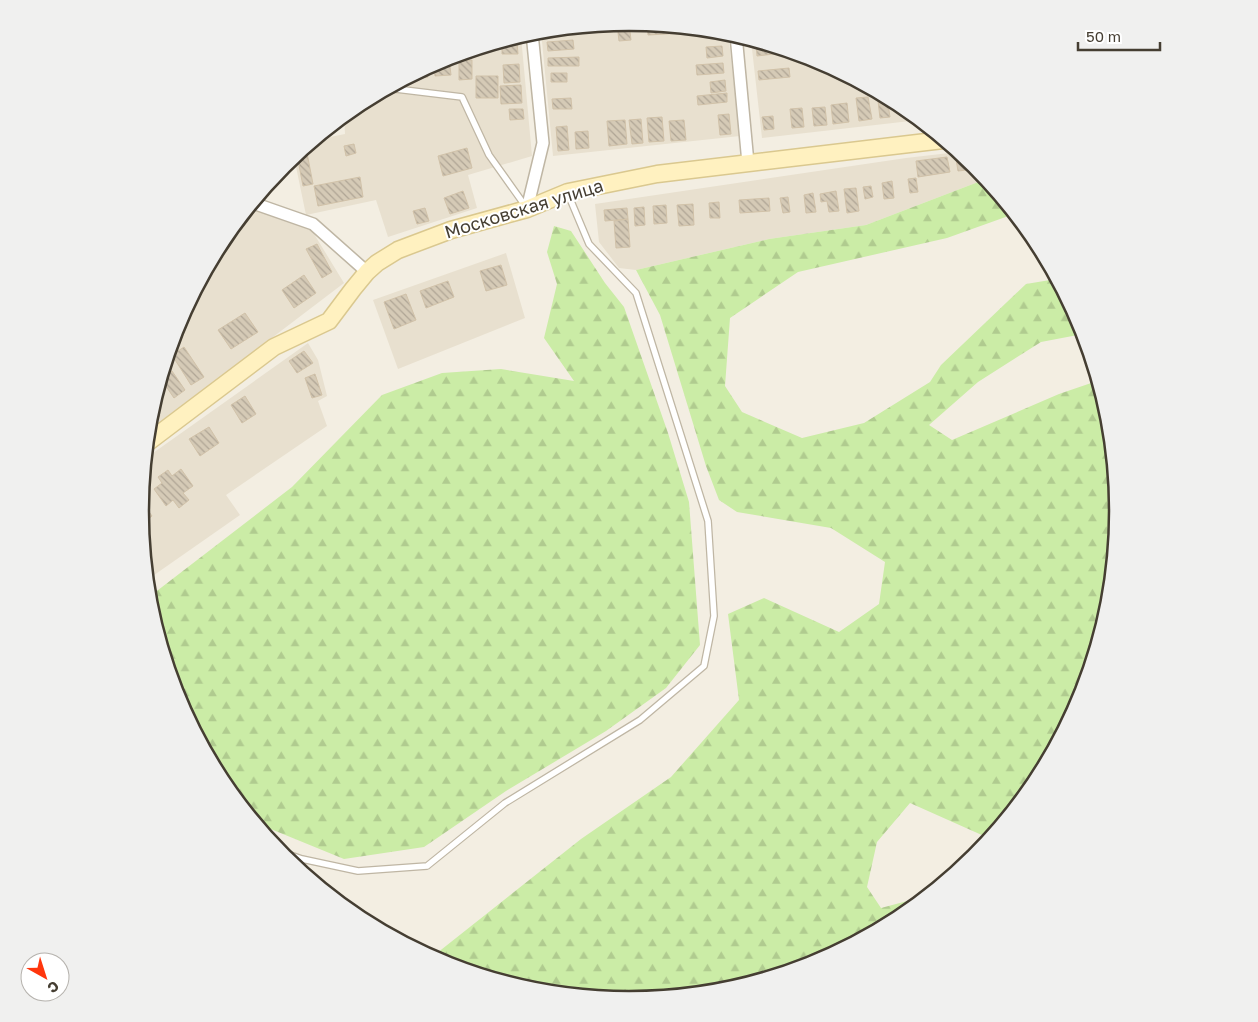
<svg xmlns="http://www.w3.org/2000/svg" width="1258" height="1022" font-family="'Golos Text',sans-serif">
<style>
.residential{fill:#e8e0cf}
.forest{fill:url(#forest-firs)}
.building{fill:url(#building-back-hatch);stroke:#d1c2a9}
.lines{fill:none;stroke-linecap:round;stroke-linejoin:round}
.lane-casing{stroke:#bfb6a4;stroke-width:8}
.street-casing{stroke:#bfb6a4;stroke-width:14}
.secondary-casing{stroke:#dac88f;stroke-width:19}
.lane{stroke:#fff;stroke-width:5.5}
.street{stroke:#fff;stroke-width:11}
.secondary{stroke:#fff1c0;stroke-width:16}
.labels{text-anchor:middle;stroke-width:4;stroke-linejoin:round;paint-order:stroke}
.street-label{font-size:18px;fill:#453e32;stroke:#fff}
.rim{fill:none;stroke:#453e32;stroke-width:2.5}
</style>
<defs>
<pattern id="forest-firs" width="22" height="20" patternUnits="userSpaceOnUse" patternTransform="scale(1.25)"><rect width="22" height="20" fill="#cbeca6"/><path d="M5 1l3.5 6h-7zM16 11l3.5 6h-7z" fill="#b0cb8f"/></pattern>
<pattern id="building-back-hatch" width="6" height="6" patternUnits="userSpaceOnUse" patternTransform="scale(1.25)"><rect width="6" height="6" fill="#d5cab6"/><path d="M-1 5l2 2M0 0l6 6M5-1l2 2" fill="none" stroke="#afa595"/></pattern>
</defs>
<rect width="100%" height="100%" fill="#f3eee2"/>
<path class="residential" d="M 629,23 L 728,33 L 740,136 L 553,156 L 541,31 Z
M 521,36 L 532,156 L 468,175 L 477,208 L 388,237 L 376,200 L 306,215 L 294,157 L 315,140 L 345,134 L 344,116 L 358,105 L 442,60 Z
M 751,40 L 816,60 L 901,105 L 919,120 L 762,138 Z
M 958,152 L 975,166 L 986,179 L 866,225 L 769,239 L 636,270 L 619,268 L 599,242 L 595,204 L 906,158 Z
M 252,204 L 311,229 L 344,283 L 148,432 L 150,415 L 178,324 L 223,239 Z
M 506,253 L 525,318 L 398,369 L 373,300 Z
M 308,343 L 318,360 L 327,396 L 318,401 L 327,426 L 226,495 L 240,515 L 147,580 L 141,511 L 146,458 Z"/>
<path class="forest" d="M 986,179 L 1014,214 L 947,238 L 798,272 L 730,318 L 725,386 L 742,412 L 802,438 L 864,423 L 930,382 L 941,365 L 1026,284 L 1056,279 L 1080,324 L 1083,334 L 1041,342 L 978,382 L 929,425 L 952,440 L 1059,394 L 1097,381 L 1108,416 L 1117,511 L 1108,607 L 1080,698 L 1035,783 L 988,840 L 984,836 L 910,803 L 877,842 L 867,887 L 881,908 L 926,896 L 900,917 L 816,962 L 724,990 L 629,999 L 558,992 L 533,990 L 442,962 L 432,957 L 581,839 L 671,777 L 739,700 L 728,614 L 764,598 L 839,632 L 879,604 L 885,562 L 831,528 L 737,512 L 719,500 L 706,466 L 660,315 L 636,270 L 769,239 L 866,225 Z
M 554,226 L 571,231 L 605,283 L 624,307 L 668,433 L 689,502 L 700,645 L 666,688 L 606,731 L 506,791 L 424,847 L 344,859 L 256,823 L 223,782 L 178,698 L 150,606 L 149,597 L 292,487 L 382,395 L 442,373 L 501,369 L 574,381 L 544,338 L 557,284 L 547,252 Z"/>
<path class="building" d="M 629,23 L 631,40 L 619,41 L 617,24 Z
M 647,24 L 701,30 L 701,32 L 648,35 Z
M 570,28 L 571,34 L 546,36 L 545,31 Z
M 573,40 L 574,49 L 548,51 L 547,42 Z
M 756,41 L 773,47 L 774,54 L 757,56 Z
M 517,42 L 518,54 L 502,54 L 502,43 Z
M 722,46 L 723,56 L 707,58 L 706,47 Z
M 579,57 L 579,66 L 548,66 L 548,58 Z
M 449,58 L 451,75 L 435,76 L 434,64 Z
M 472,60 L 472,79 L 459,80 L 459,61 Z
M 723,63 L 724,73 L 697,75 L 696,65 Z
M 519,64 L 520,82 L 504,83 L 503,65 Z
M 427,68 L 428,77 L 414,79 L 414,75 Z
M 789,68 L 790,77 L 759,80 L 758,71 Z
M 551,73 L 567,73 L 567,82 L 551,82 Z
M 476,76 L 498,76 L 498,98 L 476,98 Z
M 725,80 L 726,91 L 711,93 L 710,82 Z
M 521,85 L 522,103 L 501,104 L 500,86 Z
M 877,92 L 887,98 L 890,117 L 880,118 Z
M 727,93 L 727,102 L 698,105 L 697,96 Z
M 868,97 L 872,119 L 859,121 L 856,98 Z
M 571,98 L 572,109 L 553,109 L 552,99 Z
M 847,103 L 849,122 L 833,124 L 831,105 Z
M 898,104 L 901,105 L 912,114 L 900,116 Z
M 825,107 L 827,125 L 814,126 L 812,108 Z
M 802,108 L 804,127 L 792,128 L 790,109 Z
M 509,109 L 523,109 L 524,119 L 510,120 Z
M 729,114 L 731,134 L 720,135 L 718,115 Z
M 773,116 L 774,129 L 764,130 L 762,117 Z
M 662,117 L 664,141 L 649,142 L 647,118 Z
M 641,119 L 643,143 L 632,144 L 629,120 Z
M 625,120 L 627,144 L 609,146 L 607,121 Z
M 684,120 L 686,140 L 671,141 L 669,121 Z
M 567,126 L 569,150 L 558,151 L 556,127 Z
M 588,131 L 589,148 L 576,149 L 575,132 Z
M 354,144 L 356,153 L 346,156 L 344,146 Z
M 467,148 L 472,168 L 443,176 L 438,156 Z
M 307,153 L 313,184 L 303,186 L 297,155 Z
M 947,157 L 950,172 L 918,177 L 916,161 Z
M 965,158 L 975,166 L 976,169 L 958,171 L 956,159 Z
M 360,177 L 363,197 L 318,206 L 314,186 Z
M 916,178 L 918,192 L 910,193 L 908,179 Z
M 892,181 L 894,198 L 884,199 L 882,183 Z
M 871,186 L 873,197 L 865,199 L 863,187 Z
M 856,188 L 859,211 L 847,213 L 844,189 Z
M 463,191 L 469,208 L 450,214 L 444,198 Z
M 836,191 L 839,211 L 829,212 L 827,201 L 821,202 L 820,194 Z
M 813,193 L 816,212 L 806,213 L 804,195 Z
M 788,197 L 790,212 L 783,213 L 780,198 Z
M 769,198 L 770,211 L 740,213 L 739,200 Z
M 719,202 L 720,218 L 710,218 L 709,203 Z
M 693,204 L 694,225 L 679,226 L 677,205 Z
M 666,205 L 667,223 L 654,224 L 653,206 Z
M 644,207 L 645,225 L 635,226 L 634,208 Z
M 425,208 L 429,221 L 417,224 L 413,211 Z
M 627,208 L 628,219 L 605,221 L 604,210 Z
M 628,219 L 630,247 L 616,248 L 614,221 Z
M 317,244 L 332,272 L 322,278 L 306,249 Z
M 501,265 L 507,285 L 486,291 L 480,271 Z
M 304,275 L 316,293 L 294,308 L 282,290 Z
M 448,281 L 454,297 L 426,308 L 420,291 Z
M 406,294 L 416,320 L 394,329 L 384,302 Z
M 245,313 L 258,332 L 231,349 L 218,330 Z
M 184,347 L 204,377 L 191,385 L 172,355 Z
M 304,351 L 313,363 L 297,373 L 289,361 Z
M 172,371 L 185,390 L 174,398 L 161,379 Z
M 315,374 L 322,395 L 312,398 L 305,378 Z
M 245,396 L 256,414 L 242,423 L 231,405 Z
M 153,405 L 160,416 L 149,423 L 150,415 Z
M 209,427 L 219,443 L 200,456 L 189,439 Z
M 181,469 L 193,486 L 183,493 L 189,500 L 179,508 L 173,500 L 166,506 L 154,489 L 162,483 L 158,477 L 168,470 L 172,476 Z
M 142,502 L 152,516 L 142,524 L 141,511 L 141,503 Z"/>
<g class="lines">
<g class="lane-casing">
<path id="lane" d="M 385,90 L 396,89 L 462,97 L 489,155 L 526,207
M 279,851 L 302,859 L 358,871 L 427,866 L 505,803 L 640,720 L 704,666 L 714,616 L 708,521 L 636,293 L 589,244 L 568,194"/>
</g>
<g class="street-casing">
<path id="street" d="M 736,35 L 748,163
M 253,203 L 313,224 L 367,272
M 527,209 L 543,143 L 532,33"/>
</g>
<g class="secondary-casing">
<path id="secondary" d="M 147,443 L 274,347 L 329,321 L 353,289 L 367,272 L 377,263 L 398,250 L 451,230 L 527,209 L 568,192 L 657,174 L 943,140"/>
</g>
<use href="#lane" class="lane"/>
<use href="#street" class="street"/>
<use href="#secondary" class="secondary"/>
</g>
<g class="labels">
<g class="street-label">
<text transform="translate(524 209) rotate(-17)" y="6">Московская улица</text>
</g>
</g>
<path d="M0 0H1258V1022H0ZM149 511a480 480 0 1 1 960 0a480 480 0 1 1-960 0Z" fill="#f0f0ef" fill-rule="evenodd"/>
<path class="rim" d="M149 511a480 480 0 1 1 960 0a480 480 0 1 1-960 0Z"/>
<g transform="translate(45 977) rotate(141)"><circle r="24" fill="#ffffff" stroke="#b5b2ad"/>
<path d="M0-4L9 19L0 12L-9 19Z" fill="#ff360d"/>
<text y="-8" font-size="14" font-weight="bold" text-anchor="middle" fill="#453e32">С</text>
</g>
<path d="M1078 42v8h82v-8" fill="none" stroke="#453e32" stroke-width="2.5"/>
<text x="1086" y="42" font-size="15" fill="#453e32" stroke="#ffffff" stroke-width="4" paint-order="stroke">50 m</text>
</svg>
